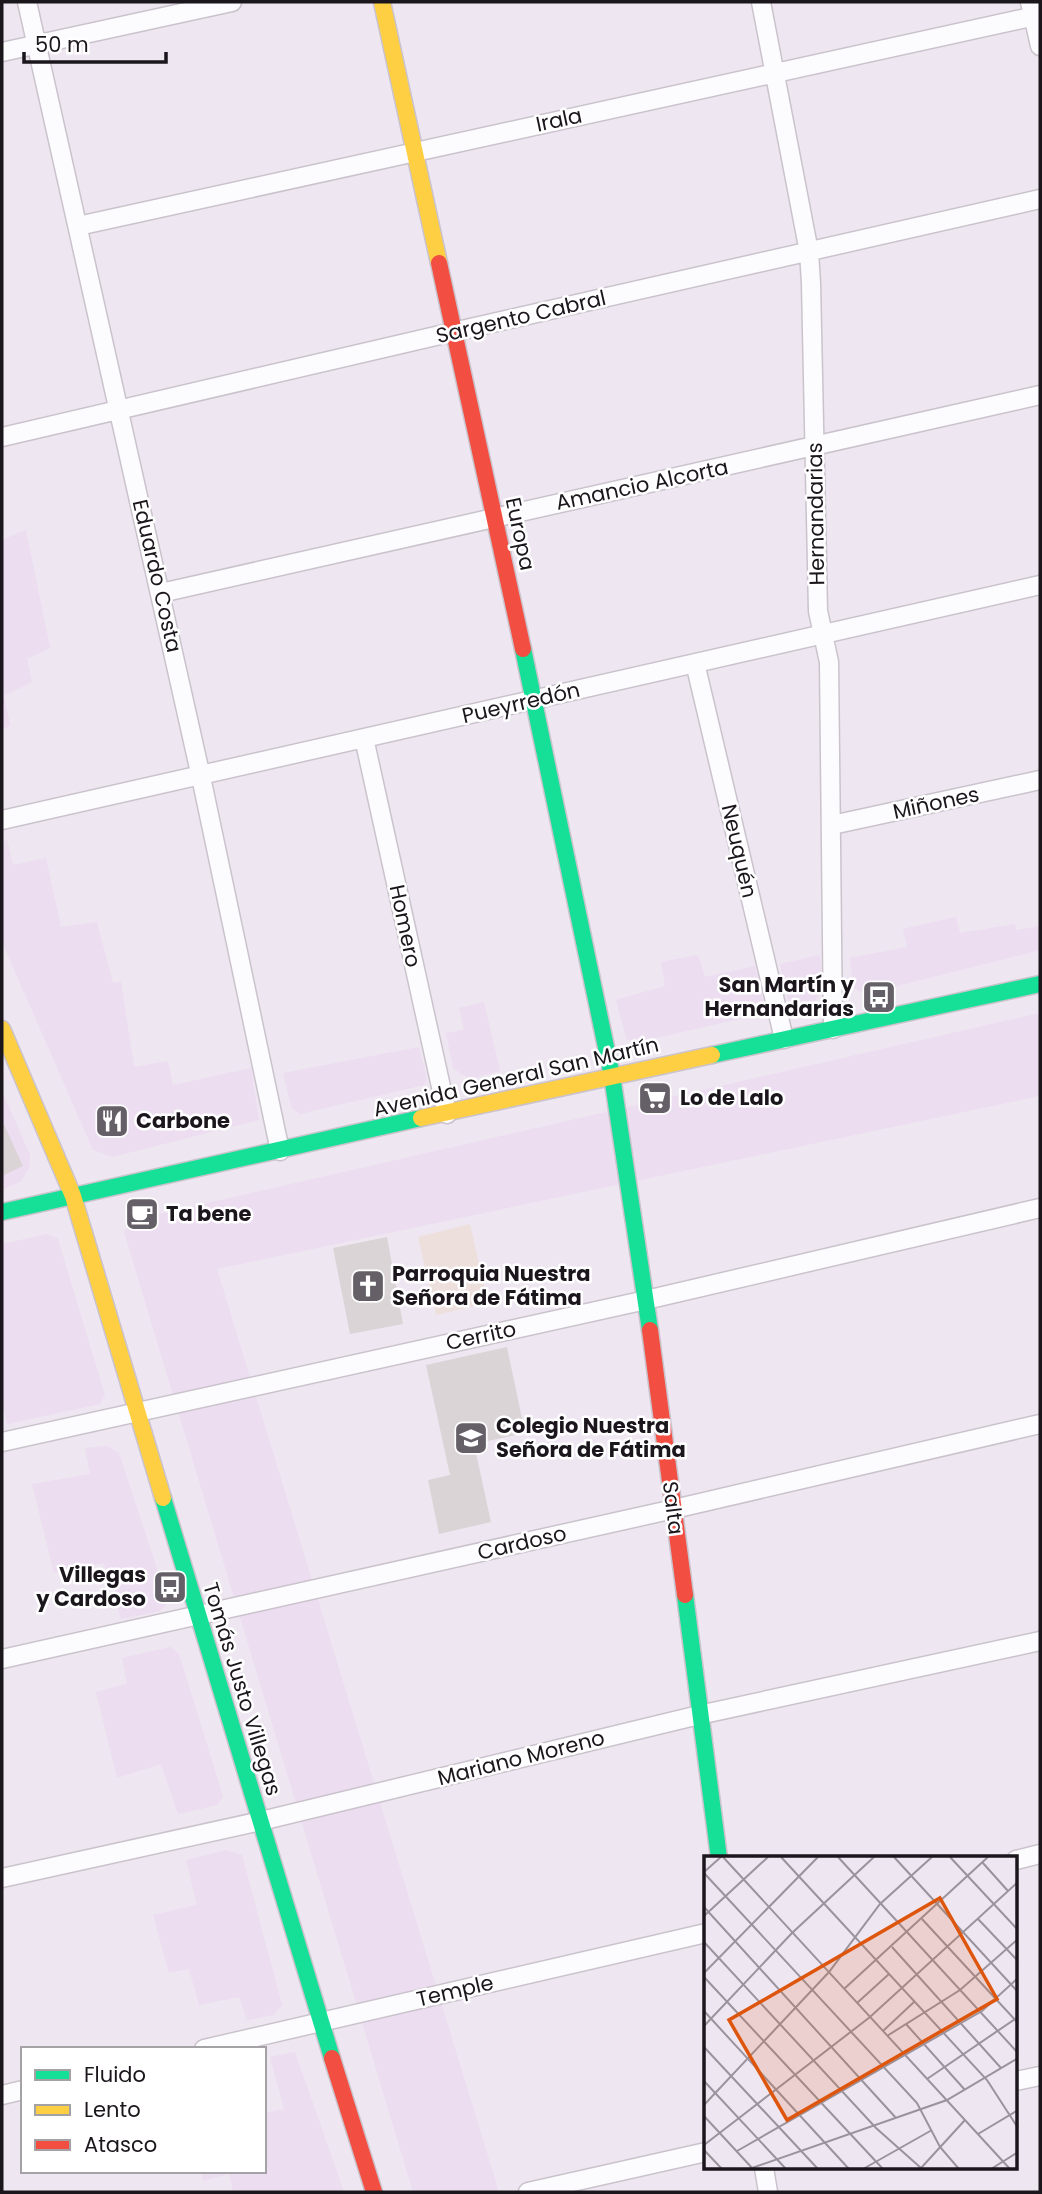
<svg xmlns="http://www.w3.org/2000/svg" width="1042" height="2194" font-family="Poppins,sans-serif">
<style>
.built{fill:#ecddf0}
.education{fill:#eddfdc}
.building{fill:#dbd4d6}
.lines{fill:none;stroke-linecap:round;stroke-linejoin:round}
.street-casing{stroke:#cac3cc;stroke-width:21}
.fast-casing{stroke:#cac3cc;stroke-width:19}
.slow-casing{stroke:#cac3cc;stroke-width:19}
.jam-casing{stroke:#cac3cc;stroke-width:19}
.street{stroke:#fcfbfd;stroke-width:18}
.fast{stroke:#16e098;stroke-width:16}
.slow{stroke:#ffcf43;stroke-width:16}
.jam{stroke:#f24e42;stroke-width:16}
.labels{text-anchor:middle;stroke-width:5;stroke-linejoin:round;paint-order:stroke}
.street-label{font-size:21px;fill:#1b161c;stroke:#fff}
.poi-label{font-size:21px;font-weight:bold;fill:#1b161c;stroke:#fff;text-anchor:start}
.inset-road{fill:none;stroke:#9a939c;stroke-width:2}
.view{fill:#de560d;fill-opacity:0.15;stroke:#de560d;stroke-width:3.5}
.inset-edge{fill:none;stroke:#1b161c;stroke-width:3.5}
</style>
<rect width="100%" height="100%" fill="#eee6f1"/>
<path class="built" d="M 26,530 L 50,648 L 27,659 L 32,682 L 4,696 L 10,725 L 2,730 L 2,540 Z
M 7,840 L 13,865 L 46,858 L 61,927 L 97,922 L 113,983 L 121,982 L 134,1067 L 168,1061 L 173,1085 L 251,1068 L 259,1120 L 112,1157 L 93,1150 L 2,942 L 2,841 Z
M 956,917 L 960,933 L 1015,924 L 1016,930 L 1040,926 L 1040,950 L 864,994 L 853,987 L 850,958 L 907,947 L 903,929 Z
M 698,955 L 705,977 L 755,966 L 765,1009 L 762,1014 L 633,1043 L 626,1038 L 616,1000 L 665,986 L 661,962 Z
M 820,955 L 823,988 L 815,1001 L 800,1005 L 788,1000 L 780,964 Z
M 484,1002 L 500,1071 L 469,1079 L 453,1068 L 446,1033 L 464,1030 L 459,1008 Z
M 1040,1013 L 1040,1096 L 217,1269 L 499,2192 L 413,2192 L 124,1232 L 133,1220 Z
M 419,1047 L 427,1079 L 424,1085 L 300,1114 L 291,1107 L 283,1073 Z
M 2,1091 L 30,1155 L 29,1168 L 21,1181 L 2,1190 Z
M 47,1234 L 58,1239 L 105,1395 L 100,1404 L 7,1424 L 2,1401 L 2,1244 Z
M 107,1446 L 119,1453 L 168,1602 L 160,1611 L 121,1619 L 104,1563 L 54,1573 L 32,1484 L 90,1474 L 85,1448 Z
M 170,1647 L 179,1654 L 223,1796 L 217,1805 L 178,1814 L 161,1764 L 117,1778 L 96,1692 L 127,1684 L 122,1658 Z
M 226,1850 L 242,1855 L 282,2005 L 274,2015 L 247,2020 L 239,1997 L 199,2005 L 189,1969 L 169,1973 L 153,1915 L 197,1905 L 186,1860 Z
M 295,2052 L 344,2192 L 233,2192 L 229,2174 L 203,2181 L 201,2171 L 264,2171 L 264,2113 L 284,2109 L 270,2057 Z"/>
<path class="education" d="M 470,1224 L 488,1303 L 436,1315 L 418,1237 Z"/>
<path class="building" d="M 2,1120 L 23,1166 L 2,1176 Z
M 387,1237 L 403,1324 L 350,1334 L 333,1248 Z
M 507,1347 L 525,1433 L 474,1444 L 491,1522 L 439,1534 L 428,1480 L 450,1475 L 426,1365 Z"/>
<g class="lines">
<g class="street-casing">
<path id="street" d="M 27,2 L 201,777 L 280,1151
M 761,2 L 809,252 L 811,283 L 818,611 L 829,662 L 833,1029
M 1030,2 L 1040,46
M 2,52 L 232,2
M 78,226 L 1040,15
M 2,437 L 453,332 L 1040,199
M 161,593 L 1040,395
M 695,663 L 784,1039
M 364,738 L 447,1114
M 2,820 L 1040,585
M 832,825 L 1040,780
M 2,1442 L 646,1300 L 1040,1208
M 2,1659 L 674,1509 L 1040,1424
M 1016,1860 L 1040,1854
M 2,1878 L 261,1821 L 699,1715 L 1040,1641
M 204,2049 L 706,1933
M 1016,2081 L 1040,2076
M 2,2095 L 23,2090
M 764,2168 L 768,2192
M 528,2192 L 706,2152"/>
</g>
<g class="fast-casing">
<path id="fast" d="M 523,649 L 612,1076 L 650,1330
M 712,1055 L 1040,984
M 2,1212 L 421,1118
M 163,1498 L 332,2058
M 685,1595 L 719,1858"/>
</g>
<g class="slow-casing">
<path id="slow" d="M 382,2 L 439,263
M 2,1029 L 73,1196 L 163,1498
M 421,1118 L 712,1055"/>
</g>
<g class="jam-casing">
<path id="jam" d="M 439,263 L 523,649
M 650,1330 L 685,1595
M 332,2058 L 374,2192"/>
</g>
<use href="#street" class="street"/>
<use href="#fast" class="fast"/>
<use href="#slow" class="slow"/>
<use href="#jam" class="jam"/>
</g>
<defs>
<g id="bus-square" transform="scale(1.75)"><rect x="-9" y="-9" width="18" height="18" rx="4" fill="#655f67" stroke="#fff"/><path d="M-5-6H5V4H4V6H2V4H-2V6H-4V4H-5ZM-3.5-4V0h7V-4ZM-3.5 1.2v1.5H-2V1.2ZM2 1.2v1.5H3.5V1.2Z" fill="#fff"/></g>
<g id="supermarket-square" transform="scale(1.75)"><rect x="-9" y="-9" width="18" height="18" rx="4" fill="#655f67" stroke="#fff"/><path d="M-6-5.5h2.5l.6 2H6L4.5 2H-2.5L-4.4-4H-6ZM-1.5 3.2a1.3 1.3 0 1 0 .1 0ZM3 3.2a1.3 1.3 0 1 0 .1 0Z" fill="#fff"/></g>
<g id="restaurant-square" transform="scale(1.75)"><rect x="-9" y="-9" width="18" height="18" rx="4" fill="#655f67" stroke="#fff"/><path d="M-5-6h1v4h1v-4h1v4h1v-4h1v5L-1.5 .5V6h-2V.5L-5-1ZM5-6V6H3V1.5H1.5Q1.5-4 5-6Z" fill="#fff"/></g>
<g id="cafe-square" transform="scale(1.75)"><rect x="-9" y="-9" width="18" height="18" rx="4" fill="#655f67" stroke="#fff"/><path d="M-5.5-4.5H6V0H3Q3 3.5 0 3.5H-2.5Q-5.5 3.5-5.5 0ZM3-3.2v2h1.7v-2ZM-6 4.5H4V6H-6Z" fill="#fff"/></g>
<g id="church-square" transform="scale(1.75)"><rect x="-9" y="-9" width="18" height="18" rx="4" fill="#655f67" stroke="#fff"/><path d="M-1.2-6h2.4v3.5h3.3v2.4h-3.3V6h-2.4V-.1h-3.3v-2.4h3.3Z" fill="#fff"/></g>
<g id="school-square" transform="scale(1.75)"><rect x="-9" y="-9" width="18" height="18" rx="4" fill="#655f67" stroke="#fff"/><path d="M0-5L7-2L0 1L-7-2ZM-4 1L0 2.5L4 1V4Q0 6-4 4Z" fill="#fff"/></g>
</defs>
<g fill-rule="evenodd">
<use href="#bus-square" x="879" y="997"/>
<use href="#supermarket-square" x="655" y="1098"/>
<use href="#restaurant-square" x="112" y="1121"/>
<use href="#cafe-square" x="142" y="1214"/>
<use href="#church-square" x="368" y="1286"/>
<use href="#school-square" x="471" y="1438"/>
<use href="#bus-square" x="170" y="1587"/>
</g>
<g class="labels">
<g class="street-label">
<text transform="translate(559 120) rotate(-12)" y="7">Irala</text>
<text transform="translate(521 317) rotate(-13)" y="7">Sargento Cabral</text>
<text transform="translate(642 485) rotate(-12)" y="7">Amancio Alcorta</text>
<text transform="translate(816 514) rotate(-91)" y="7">Hernandarias</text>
<text transform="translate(520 534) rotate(78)" y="7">Europa</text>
<text transform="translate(157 576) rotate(77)" y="7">Eduardo Costa</text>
<text transform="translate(521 703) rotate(-13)" y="7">Pueyrredón</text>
<text transform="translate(936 803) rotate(-12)" y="7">Miñones</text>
<text transform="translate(739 851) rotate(77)" y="7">Neuquén</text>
<text transform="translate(405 926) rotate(78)" y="7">Homero</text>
<text transform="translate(516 1077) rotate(-13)" y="7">Avenida General San Martín</text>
<text transform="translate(481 1336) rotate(-12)" y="7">Cerrito</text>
<text transform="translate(673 1508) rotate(83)" y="7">Salta</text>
<text transform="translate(522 1543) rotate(-13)" y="7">Cardoso</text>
<text transform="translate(242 1689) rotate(73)" y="7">Tomás Justo Villegas</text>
<text transform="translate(521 1758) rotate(-14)" y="7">Mariano Moreno</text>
<text transform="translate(455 1991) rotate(-13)" y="7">Temple</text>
</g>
<g class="poi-label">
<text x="854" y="992" text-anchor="end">San Martín y<tspan x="854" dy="24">Hernandarias</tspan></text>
<text x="680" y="1105">Lo de Lalo</text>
<text x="136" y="1128">Carbone</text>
<text x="166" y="1221">Ta bene</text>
<text x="392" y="1281">Parroquia Nuestra<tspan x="392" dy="24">Señora de Fátima</tspan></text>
<text x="496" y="1433">Colegio Nuestra<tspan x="496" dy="24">Señora de Fátima</tspan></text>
<text x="146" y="1582" text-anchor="end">Villegas<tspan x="146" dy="24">y Cardoso</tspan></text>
</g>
</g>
<g transform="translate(704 1856)">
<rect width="313" height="313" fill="#eee6f1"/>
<path class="inset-road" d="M 19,1 L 306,313M 77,1 L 283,224 L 314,272M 134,1 L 314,197M 190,1 L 314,136M 246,1 L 314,74M 278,6 L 304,35M 0,16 L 17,1M 0,17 L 213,247 L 236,291 L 255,313M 0,51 L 192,262M 0,60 L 64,1M 218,63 L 314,167M 274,63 L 314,105M 0,86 L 172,272 L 217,312M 188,91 L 297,212M 0,117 L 114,1M 0,121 L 179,313M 140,133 L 284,1M 153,147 L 185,118M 0,155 L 145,313M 202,168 L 261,234M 0,170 L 88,77 L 170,1M 179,175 L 210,146M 183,180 L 256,134 L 314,83M 0,191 L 114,313M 223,223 L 314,161M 0,225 L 82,313M 0,249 L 125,116 L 176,48 L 228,1M 0,260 L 49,313M 274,278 L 314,254M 0,289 L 166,161 L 314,26M 0,294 L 18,313M 33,295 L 278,155 L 314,122M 217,312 L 261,264M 45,313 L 243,244 L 314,202M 159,313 L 228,274M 287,313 L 314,296"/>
<path class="view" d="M 236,42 L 293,143 L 83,264 L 25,164 Z"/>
<rect width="313" height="313" class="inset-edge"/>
</g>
<rect width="1042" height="2194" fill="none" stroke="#1b161c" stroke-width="7"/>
<rect x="21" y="2047" width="245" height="126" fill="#ffffff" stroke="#a4a2a4" stroke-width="2"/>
<rect x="35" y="2070" width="35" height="10" fill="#16e098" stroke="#a4a2a4" stroke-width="2"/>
<text x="84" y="2082" font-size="21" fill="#1b161c">Fluido</text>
<rect x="35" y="2105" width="35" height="10" fill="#ffcf43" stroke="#a4a2a4" stroke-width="2"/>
<text x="84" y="2117" font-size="21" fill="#1b161c">Lento</text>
<rect x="35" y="2140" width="35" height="10" fill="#f24e42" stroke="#a4a2a4" stroke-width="2"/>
<text x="84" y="2152" font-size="21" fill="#1b161c">Atasco</text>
<path d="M24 52v10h142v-10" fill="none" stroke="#1b161c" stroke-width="3.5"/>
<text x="35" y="52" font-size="21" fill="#1b161c" stroke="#ffffff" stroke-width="5" paint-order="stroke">50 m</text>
</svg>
